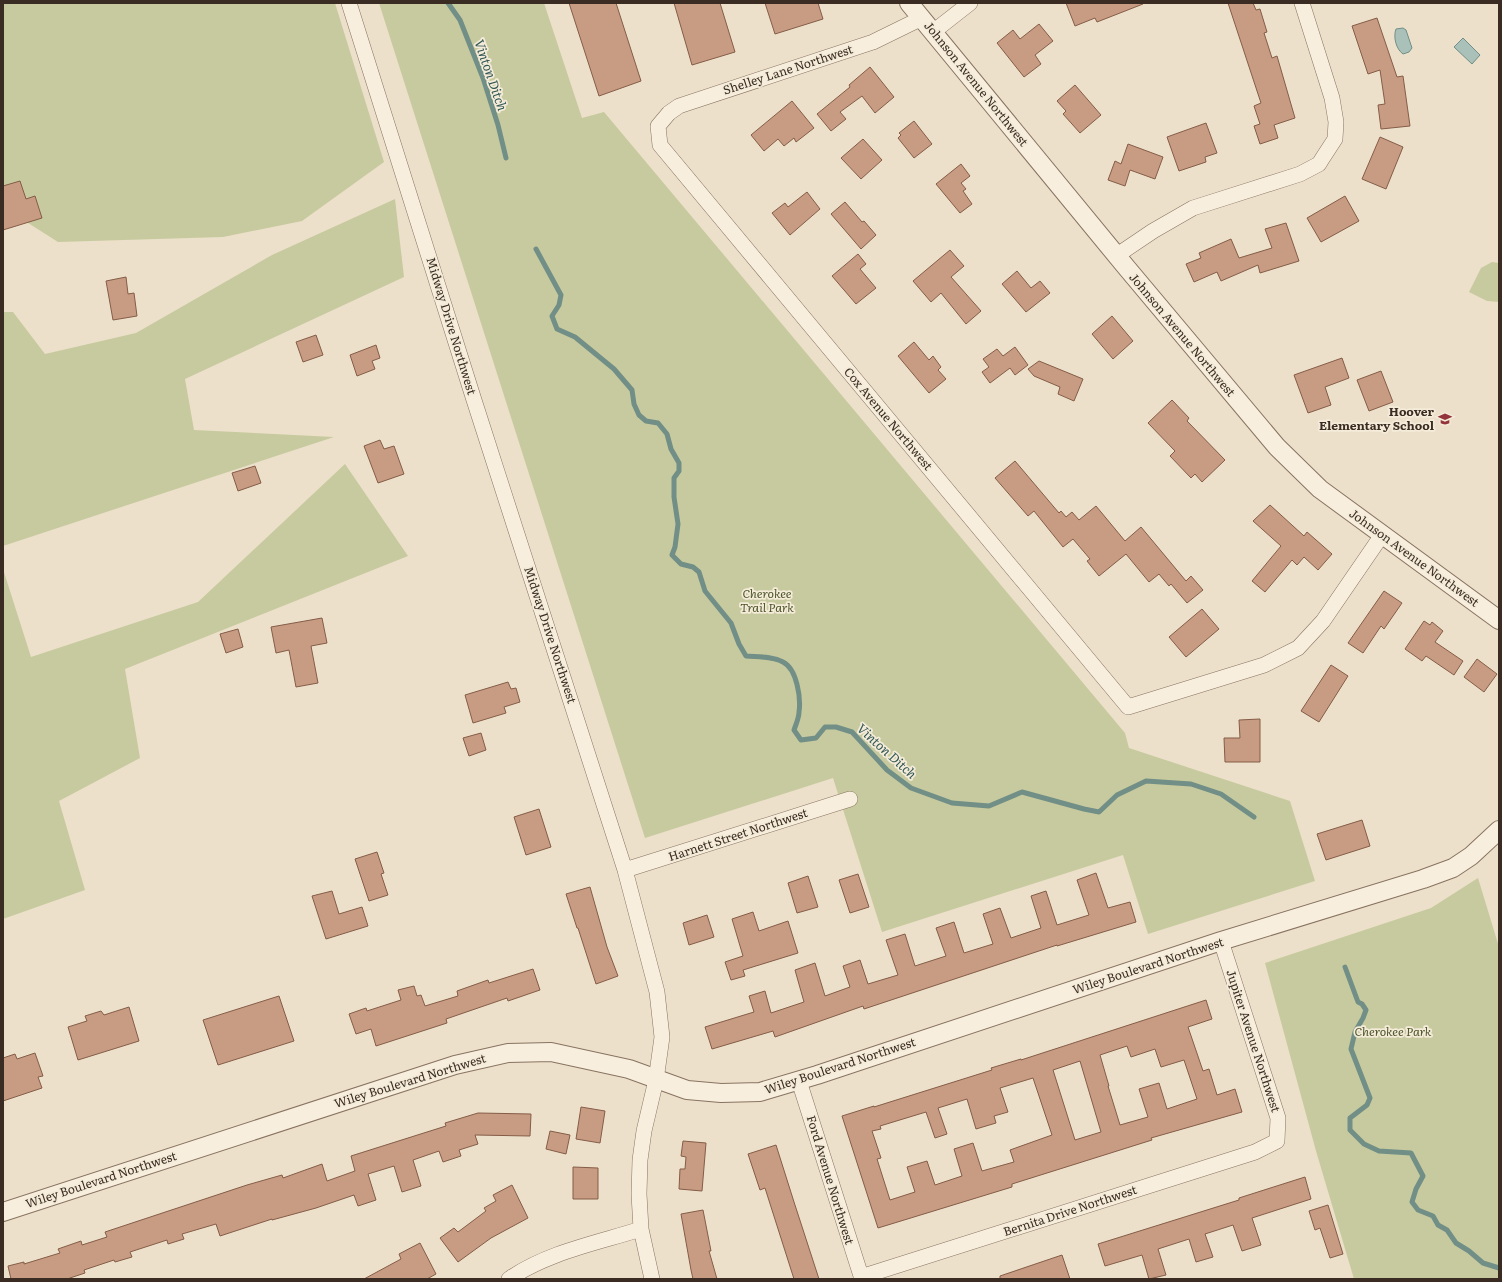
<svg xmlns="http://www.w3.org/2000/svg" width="1502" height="1282" font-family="Literata,serif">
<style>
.green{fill:#c7ca9e}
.water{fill:#aac1b9;stroke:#718f86}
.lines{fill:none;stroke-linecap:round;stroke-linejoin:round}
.stream{stroke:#718f86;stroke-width:5}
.building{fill:#c79c83;stroke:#855c47;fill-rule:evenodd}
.minor-casing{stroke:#887360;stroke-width:16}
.tertiary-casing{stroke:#887360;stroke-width:20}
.minor{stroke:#f7eedd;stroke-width:15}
.tertiary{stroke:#f7eedd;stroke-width:18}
.labels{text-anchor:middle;stroke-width:3.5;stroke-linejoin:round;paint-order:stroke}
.street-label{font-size:12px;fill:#3a2c22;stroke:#f4ebd9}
.poi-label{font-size:12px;font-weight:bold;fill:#3a2c22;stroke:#f4ebd9;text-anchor:end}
.park-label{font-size:12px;font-style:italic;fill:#4c552a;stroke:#f4ebd9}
.water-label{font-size:13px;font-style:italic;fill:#325854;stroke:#f4ebd9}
</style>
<rect width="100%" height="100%" fill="#ece0ca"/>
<path class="green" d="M 3,3 L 335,3 L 384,162 L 302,221 L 223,237 L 58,242 L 3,207 Z
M 379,3 L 544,3 L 582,118 L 604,112 L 1125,733 L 1129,748 L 1290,801 L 1315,881 L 1148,934 L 1123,855 L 882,932 L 833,778 L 645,838 Z
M 395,199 L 404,277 L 185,379 L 194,430 L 334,437 L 3,546 L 3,312 L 13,312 L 45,354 L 136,333 L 272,255 Z
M 1492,262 L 1499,263 L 1499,302 L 1487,301 L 1469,292 L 1481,268 Z
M 345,464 L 408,556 L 125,669 L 140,758 L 59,801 L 85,890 L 3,919 L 3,569 L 31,657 L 198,602 Z
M 1478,878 L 1499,947 L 1499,1279 L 1354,1279 L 1316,1151 L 1265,963 L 1431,908 Z"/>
<path class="water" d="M 1403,28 L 1406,30 L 1412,48 L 1409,52 L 1403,54 C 1396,49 1393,37 1396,29 Z
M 1463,38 L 1480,55 L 1472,64 L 1454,47 Z"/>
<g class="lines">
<path class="stream" d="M 448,3 L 460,20 L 483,78 L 498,125 L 506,158
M 536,249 L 561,295 L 559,305 L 552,316 L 557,329 L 575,337 L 614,369 L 632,390 L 634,404 L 639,415 L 646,421 L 658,423 L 667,434 L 671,449 L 679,463 L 679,471 L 674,478 L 674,497 L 678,524 L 675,547 L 672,555 L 681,564 L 693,567 L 699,572 L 705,591 L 731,623 L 739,644 L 746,656 C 758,657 772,656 783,662 C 797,669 801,698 799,712 C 799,718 796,724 794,730 L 801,740 L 816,738 L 825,727 L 836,727 L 852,732 L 887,770 L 911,788 L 952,803 L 989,806 L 1022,792 L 1084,809 L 1099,812 L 1117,795 L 1146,781 L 1191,784 L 1221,794 L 1254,817
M 1345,967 L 1358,1002 L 1362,1004 L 1366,1010 L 1363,1018 L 1355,1032 L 1351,1049 L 1370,1098 L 1367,1105 L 1350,1118 L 1350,1130 L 1364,1144 L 1379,1151 L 1411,1153 L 1423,1176 L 1416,1189 L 1412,1202 L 1418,1210 L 1433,1216 L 1438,1225 L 1447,1230 L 1456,1243 L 1469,1251 L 1483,1263 L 1499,1268"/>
</g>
<path class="building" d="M 569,3 L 616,3 L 641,81 L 599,96 Z
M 674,3 L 720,3 L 735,52 L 692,65 Z
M 765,3 L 818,3 L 823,19 L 775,34 Z
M 1066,3 L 1142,3 L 1143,4 L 1097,22 L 1095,18 L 1075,26 Z
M 1228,3 L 1253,3 L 1256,10 L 1260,9 L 1267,32 L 1264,33 L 1272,58 L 1277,56 L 1295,118 L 1274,125 L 1278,138 L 1260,144 L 1254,126 L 1260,124 L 1254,106 L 1261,103 Z
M 1377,18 L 1397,77 L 1403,76 L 1410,126 L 1381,129 L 1378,105 L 1385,104 L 1380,70 L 1368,74 L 1352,26 Z
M 1039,24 L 1053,41 L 1035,55 L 1041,64 L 1024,77 L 997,43 L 1013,30 L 1020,39 Z
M 870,67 L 894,97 L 875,113 L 862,96 L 840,112 L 846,119 L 831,131 L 817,114 L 850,87 L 849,85 Z
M 1075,85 L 1101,115 L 1080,133 L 1063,114 L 1066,111 L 1057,101 Z
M 792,101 L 814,128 L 796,142 L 794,138 L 784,146 L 778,139 L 764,151 L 751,135 Z
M 914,121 L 932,144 L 914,158 L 898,138 L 901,135 L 899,133 Z
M 1206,123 L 1217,153 L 1205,157 L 1206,162 L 1179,171 L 1167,137 Z
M 1380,137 L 1403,147 L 1386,189 L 1362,179 Z
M 863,139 L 882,160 L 861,179 L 841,158 Z
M 1128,144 L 1163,157 L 1155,179 L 1130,170 L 1125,186 L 1108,180 L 1115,161 L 1121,164 Z
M 961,164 L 970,176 L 961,183 L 966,189 L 963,191 L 972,204 L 960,213 L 936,184 Z
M 20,181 L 26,199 L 35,196 L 42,218 L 3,230 L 3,186 Z
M 807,192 L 820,209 L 790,235 L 772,213 L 785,203 L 788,207 Z
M 1345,196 L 1359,221 L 1321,242 L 1307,218 Z
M 845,202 L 862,222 L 864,221 L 876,235 L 861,249 L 831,214 Z
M 1286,223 L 1299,261 L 1260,273 L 1258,265 L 1221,281 L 1217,272 L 1194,282 L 1186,264 L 1201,258 L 1199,253 L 1231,239 L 1239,258 L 1272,248 L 1265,229 Z
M 950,250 L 964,266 L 951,277 L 981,311 L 966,324 L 941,293 L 931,302 L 913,281 Z
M 858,254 L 866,264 L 860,269 L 876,288 L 856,304 L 832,276 Z
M 1017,271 L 1031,288 L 1040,281 L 1050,293 L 1026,312 L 1002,284 Z
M 126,277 L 128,294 L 134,293 L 137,316 L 113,320 L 106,281 Z
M 1112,316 L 1133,341 L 1113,359 L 1092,334 Z
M 316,335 L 323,355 L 303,362 L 296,342 Z
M 914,342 L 929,360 L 933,356 L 941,367 L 938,370 L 946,379 L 929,393 L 898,356 Z
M 376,345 L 380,358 L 372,361 L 375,369 L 357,376 L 350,355 Z
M 1015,347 L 1028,365 L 1015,375 L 1010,368 L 990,383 L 982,372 L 989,367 L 983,359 L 997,349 L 1003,356 Z
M 1342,358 L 1349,378 L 1325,387 L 1331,405 L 1308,413 L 1294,375 Z
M 1039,361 L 1083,379 L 1074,401 L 1058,394 L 1060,387 L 1034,376 L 1028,369 Z
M 1381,371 L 1393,402 L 1369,411 L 1357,380 Z
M 1172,400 L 1189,418 L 1187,421 L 1225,460 L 1202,482 L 1195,474 L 1191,478 L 1170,456 L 1175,451 L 1148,423 Z
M 380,440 L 384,449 L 394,446 L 404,474 L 378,483 L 364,446 Z
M 1015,461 L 1059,513 L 1061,511 L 1066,517 L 1072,512 L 1079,520 L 1096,506 L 1125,541 L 1141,527 L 1186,581 L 1191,576 L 1203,590 L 1187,603 L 1171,584 L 1169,586 L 1159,574 L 1149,582 L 1126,554 L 1099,576 L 1087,561 L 1090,559 L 1073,539 L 1063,547 L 1034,511 L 1028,516 L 995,478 Z
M 255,466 L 261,483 L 238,491 L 232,473 Z
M 1270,505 L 1304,536 L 1307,532 L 1332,554 L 1318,570 L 1304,557 L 1297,565 L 1292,560 L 1265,592 L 1252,581 L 1281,546 L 1253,521 Z
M 1384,591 L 1402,603 L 1384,629 L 1381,626 L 1363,653 L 1348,643 Z
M 1202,609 L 1219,629 L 1186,657 L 1169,637 Z
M 322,618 L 327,643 L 311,646 L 318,683 L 296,687 L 289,650 L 276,653 L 271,627 Z
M 1424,621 L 1430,625 L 1432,622 L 1443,631 L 1435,642 L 1463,661 L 1454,675 L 1426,656 L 1422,661 L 1405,649 Z
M 238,629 L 243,647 L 226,653 L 220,634 Z
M 1477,659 L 1497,674 L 1484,692 L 1464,677 Z
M 1331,665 L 1348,676 L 1319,722 L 1301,711 Z
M 508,682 L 511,689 L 516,688 L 520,702 L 504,707 L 506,713 L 473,723 L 465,695 Z
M 1260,719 L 1260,762 L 1225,762 L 1224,738 L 1240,738 L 1239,720 Z
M 481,733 L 486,750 L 469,756 L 463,738 Z
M 539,809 L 551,847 L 526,855 L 514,817 Z
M 1362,820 L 1370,846 L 1326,860 L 1317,834 Z
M 377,852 L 384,873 L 381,874 L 388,895 L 369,901 L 355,859 Z
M 1096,873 L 1108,908 L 1130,902 L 1136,922 L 1057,946 L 1057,945 L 864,1009 L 863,1006 L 775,1037 L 773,1031 L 712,1049 L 705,1027 L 754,1012 L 749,996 L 765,991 L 771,1013 L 804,1002 L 795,970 L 815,963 L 825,996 L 850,987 L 843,966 L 860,960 L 868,984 L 898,975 L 886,940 L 905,934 L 915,966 L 946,956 L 936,928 L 954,922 L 964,953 L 993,944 L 983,914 L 1000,908 L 1011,938 L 1041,928 L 1031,896 L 1046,891 L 1057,925 L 1089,915 L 1077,880 Z
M 858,874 L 869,907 L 850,913 L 839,880 Z
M 808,876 L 818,907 L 797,913 L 788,883 Z
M 590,887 L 607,947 L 618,976 L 596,984 L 578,928 L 577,928 L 566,894 Z
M 332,891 L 339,914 L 362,907 L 368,926 L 326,939 L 312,896 Z
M 753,912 L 759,931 L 788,921 L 798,953 L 743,970 L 745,976 L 731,980 L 725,962 L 743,956 L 732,919 Z
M 707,915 L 714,937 L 689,945 L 683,923 Z
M 533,969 L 540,990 L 508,1001 L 507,998 L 446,1019 L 447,1023 L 376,1046 L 371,1029 L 356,1034 L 349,1014 L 366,1008 L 367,1011 L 401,1000 L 398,990 L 414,986 L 417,996 L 421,995 L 425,1006 L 458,996 L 457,991 L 488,980 L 489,983 Z
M 279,996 L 294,1041 L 218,1065 L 203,1020 Z
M 1206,1000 L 1212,1019 L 1188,1027 L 1203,1071 L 1209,1069 L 1217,1095 L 1235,1089 L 1242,1112 L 1151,1138 L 1152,1140 L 1012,1184 L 1012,1187 L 878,1228 L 842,1116 L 874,1106 L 874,1107 L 992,1070 L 991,1068 L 1021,1059 L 1021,1060 ZM 1127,1046 L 1131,1057 L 1155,1049 L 1161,1067 L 1184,1060 L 1197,1099 L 1167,1109 L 1159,1083 L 1139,1089 L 1148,1117 L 1120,1125 L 1108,1086 L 1109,1086 L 1100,1055 ZM 1080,1061 L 1101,1132 L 1075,1140 L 1053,1070 ZM 1033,1078 L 1052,1135 L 1010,1150 L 1014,1162 L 982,1171 L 973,1143 L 954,1149 L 962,1176 L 935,1185 L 927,1161 L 907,1167 L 915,1192 L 890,1200 L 877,1159 L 881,1158 L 872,1131 L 881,1129 L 880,1126 L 926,1112 L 935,1138 L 947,1134 L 938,1108 L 967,1099 L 976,1129 L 996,1123 L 994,1116 L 1008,1112 L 1000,1088 Z
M 129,1007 L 139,1041 L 78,1060 L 68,1027 L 87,1021 L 85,1016 L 101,1011 L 104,1015 Z
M 35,1053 L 43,1076 L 38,1077 L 42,1088 L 3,1101 L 3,1058 L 15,1054 L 17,1059 Z
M 581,1107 L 605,1111 L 600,1143 L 576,1139 Z
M 478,1113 L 531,1114 L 530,1136 L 475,1135 L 478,1144 L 459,1150 L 461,1156 L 443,1162 L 439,1151 L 413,1160 L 421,1186 L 402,1192 L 394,1166 L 368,1174 L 376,1200 L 358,1206 L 354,1195 L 316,1208 L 272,1220 L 272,1219 L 220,1236 L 216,1224 L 182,1234 L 184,1239 L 168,1244 L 167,1240 L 130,1252 L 132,1257 L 115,1262 L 114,1260 L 84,1270 L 85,1273 L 67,1279 L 11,1279 L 8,1266 L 24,1262 L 24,1264 L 60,1253 L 58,1249 L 81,1241 L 82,1245 L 107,1237 L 105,1232 L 247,1185 L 282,1175 L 283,1178 L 322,1164 L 327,1181 L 355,1171 L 351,1156 L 446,1126 L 445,1123 Z
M 550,1131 L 570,1135 L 566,1154 L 546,1149 Z
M 683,1141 L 706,1143 L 702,1191 L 679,1189 L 680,1169 L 685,1169 L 686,1157 L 681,1156 Z
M 776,1145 L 794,1202 L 819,1279 L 794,1279 L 765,1188 L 760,1190 L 748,1154 Z
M 573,1167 L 598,1168 L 598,1199 L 573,1199 Z
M 1305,1177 L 1311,1199 L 1252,1218 L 1261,1245 L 1242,1251 L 1233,1225 L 1205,1234 L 1213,1257 L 1196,1262 L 1189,1239 L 1158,1249 L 1166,1275 L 1149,1279 L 1142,1255 L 1105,1266 L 1098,1244 L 1239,1200 L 1239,1198 Z
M 512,1185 L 528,1218 L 491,1238 L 458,1262 L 440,1238 L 454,1228 L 458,1232 L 486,1211 L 484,1208 L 496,1201 L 493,1195 Z
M 1328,1205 L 1343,1254 L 1330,1258 L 1320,1228 L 1315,1230 L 1309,1211 Z
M 703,1210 L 711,1251 L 709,1251 L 717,1279 L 693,1279 L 691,1270 L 681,1214 Z
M 420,1243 L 436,1274 L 427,1279 L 364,1279 L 401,1259 L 399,1254 Z
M 1062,1255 L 1070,1279 L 1000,1279 L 1000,1276 Z"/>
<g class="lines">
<g class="minor-casing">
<path id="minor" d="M 349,3 L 474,400 L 625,870 L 657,992 L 662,1037 L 656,1080 L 644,1131 L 640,1160 L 639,1194 L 641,1229 L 652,1279
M 922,18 L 873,42 L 679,106 L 669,113 L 658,126 L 660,145 L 1128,707 L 1264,665 L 1298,648 L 1323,621 L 1382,535
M 933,32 L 970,3
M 1116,256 L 1153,231 L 1193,208 L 1300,174 L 1319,164 L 1322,159 L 1335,139 L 1336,122 L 1332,98 L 1302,3
M 625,870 L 850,799
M 799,1081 L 862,1279
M 861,1277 L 1255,1152 L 1277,1141 L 1278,1118 L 1221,941
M 509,1279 C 548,1252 597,1243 641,1229"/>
</g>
<g class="tertiary-casing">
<path id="tertiary" d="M 909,3 L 1126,267 L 1277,447 L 1320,489 L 1499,620
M 3,1212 L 455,1065 L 508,1053 L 551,1052 L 629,1069 L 687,1090 L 721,1093 L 760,1092 L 817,1075 L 1221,941 L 1423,879 L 1453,868 L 1471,856 L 1499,830"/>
</g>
<use href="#minor" class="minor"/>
<use href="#tertiary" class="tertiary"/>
</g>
<defs>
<g id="school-bare" transform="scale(1.08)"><path d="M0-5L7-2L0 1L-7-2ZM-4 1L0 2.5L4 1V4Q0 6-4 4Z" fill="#93343a" stroke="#f4ebd9" stroke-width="2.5" paint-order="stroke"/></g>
</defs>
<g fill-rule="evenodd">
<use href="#school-bare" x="1445" y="419"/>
</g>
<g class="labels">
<g class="street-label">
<text transform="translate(788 70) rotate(-18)" y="4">Shelley Lane Northwest</text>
<text transform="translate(976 84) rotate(51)" y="4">Johnson Avenue Northwest</text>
<text transform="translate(451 326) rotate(73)" y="4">Midway Drive Northwest</text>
<text transform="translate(1182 335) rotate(50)" y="4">Johnson Avenue Northwest</text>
<text transform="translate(888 419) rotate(50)" y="4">Cox Avenue Northwest</text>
<text transform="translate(1414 558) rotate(36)" y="4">Johnson Avenue Northwest</text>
<text transform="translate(550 635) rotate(72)" y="4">Midway Drive Northwest</text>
<text transform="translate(738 835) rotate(-18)" y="4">Harnett Street Northwest</text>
<text transform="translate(1148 966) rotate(-18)" y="4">Wiley Boulevard Northwest</text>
<text transform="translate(1253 1041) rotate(72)" y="4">Jupiter Avenue Northwest</text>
<text transform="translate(840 1066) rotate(-18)" y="4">Wiley Boulevard Northwest</text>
<text transform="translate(410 1081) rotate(-17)" y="4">Wiley Boulevard Northwest</text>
<text transform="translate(101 1180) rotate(-18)" y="4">Wiley Boulevard Northwest</text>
<text transform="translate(830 1180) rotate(73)" y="4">Ford Avenue Northwest</text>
<text transform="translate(1070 1211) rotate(-18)" y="4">Bernita Drive Northwest</text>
</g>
<g class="poi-label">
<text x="1434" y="416">Hoover<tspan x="1434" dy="14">Elementary School</tspan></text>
</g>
<g class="park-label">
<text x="767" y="598">Cherokee<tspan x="767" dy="14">Trail Park</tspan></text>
<text x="1393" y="1036">Cherokee Park</text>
</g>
<g class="water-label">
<text transform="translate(491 75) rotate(71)" y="5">Vinton Ditch</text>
<text transform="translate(887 751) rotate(42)" y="5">Vinton Ditch</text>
</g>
</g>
<rect width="1502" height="1282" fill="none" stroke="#3a2c22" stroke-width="8"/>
</svg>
